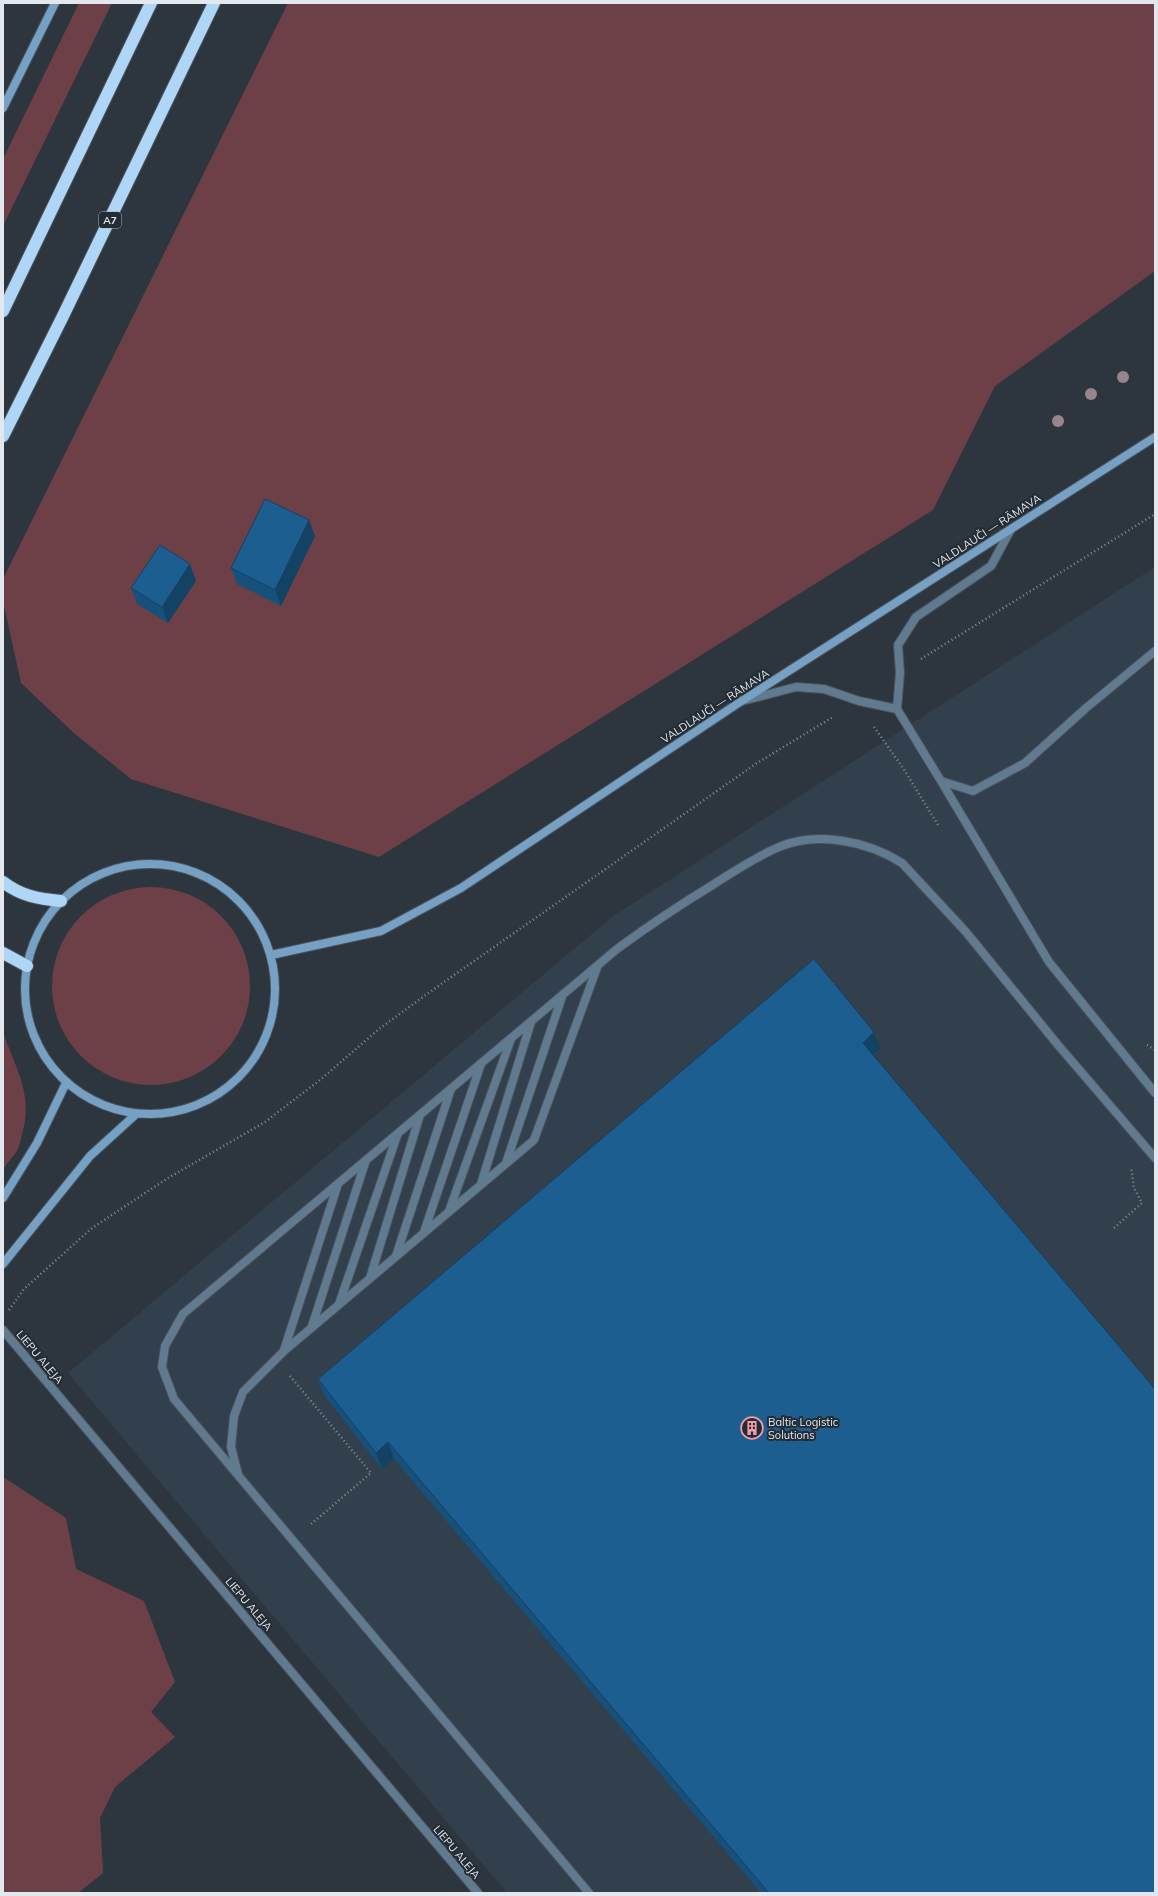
<svg xmlns="http://www.w3.org/2000/svg" width="1158" height="1896" font-family="Mulish,sans-serif">
<style>
.built{fill:#323f4c}
.green{fill:#6d4047}
.lines{fill:none;stroke-linecap:round;stroke-linejoin:round}
.lane-casing{stroke:#4a525a;stroke-width:10}
.street-casing{stroke:#4a525a;stroke-width:10}
.secondary-casing{stroke:#4a525a;stroke-width:10}
.highway-casing{stroke:#4a525a;stroke-width:14}
.path{stroke:#878e95;stroke-width:2.5;stroke-dasharray:1 3;stroke-linecap:butt}
.lane{stroke:#607a90;stroke-width:8}
.street{stroke:#607a90;stroke-width:8}
.secondary{stroke:#76a0c4;stroke-width:8}
.highway{stroke:#afd5f7;stroke-width:12}
.tree{fill:#99848a}
.wall{fill:#17517b}
.shaded-wall{fill:#134264}
.building{fill:#1b5e8f;stroke:#134264}
.labels{text-anchor:middle;stroke-width:4;stroke-linejoin:round;paint-order:stroke}
.shield{fill:#232c34;stroke:#a9b0b6;stroke-width:1}
.shield-label{font-size:10px;font-weight:bold;fill:#e2e8ed}
.street-label{font-size:11px;fill:#e2e8ed;stroke:#232c34}
.poi-label{font-size:11px;fill:#e2e8ed;stroke:#232c34;text-anchor:start}
</style>
<rect width="100%" height="100%" fill="#2d363e"/>
<path class="built" d="M 1155,567 L 1155,1893 L 507,1893 L 68,1373 L 612,917 Z"/>
<path class="green" d="M 79,3 L 112,3 L 3,226 L 3,159 Z
M 288,3 L 1155,3 L 1155,271 L 995,386 L 933,510 L 379,857 L 131,779 L 75,734 L 21,683 L 3,601 L 3,579 Z
M52 986a99 99 0 1 1 198 0a99 99 0 1 1-198 0Z
M 3,1032 C 15,1068 34,1094 22,1134 C 21,1138 20,1144 18,1149 C 14,1156 8,1162 3,1169 Z
M 3,1477 L 66,1518 L 76,1569 L 144,1601 L 175,1682 L 151,1712 L 175,1737 L 115,1787 L 100,1818 L 103,1873 L 78,1893 L 3,1893 Z"/>
<g class="lines">
<g class="lane-casing">
<path id="lane" d="M 1011,529 L 991,566 L 916,617 L 898,645 L 900,673 L 897,709 L 941,781 L 973,791 L 1025,763 L 1086,708 L 1155,651
M 742,701 L 796,687 L 824,689 L 859,701 L 897,709
M 941,781 L 1049,962 L 1155,1093
M 506,1163 L 563,994
M 481,1184 L 531,1022
M 449,1211 L 511,1039
M 424,1232 L 481,1064
M 396,1256 L 451,1089
M 370,1278 L 420,1115
M 339,1304 L 398,1133
M 312,1326 L 366,1160
M 284,1350 L 338,1184
M 238,1474 L 231,1447 L 234,1416 L 243,1392 L 284,1351 L 534,1140 L 598,965
M 589,1893 L 174,1399 L 162,1367 L 165,1346 L 183,1314 L 617,949 C 647,927 678,906 711,886 C 733,872 755,857 779,847 C 818,831 867,841 902,863 L 966,932 L 1058,1045 L 1155,1158"/>
</g>
<g class="street-casing">
<path id="street" d="M 3,1330 L 478,1893"/>
</g>
<g class="secondary-casing">
<path id="secondary" d="M 3,108 L 55,3
M25 989a125 125 0 1 1 250 0a125 125 0 1 1-250 0Z
M 271,955 L 381,931 L 461,888 L 740,702 L 1155,437
M 3,1198 L 37,1143 L 66,1083
M 3,1264 L 90,1156 L 134,1116"/>
</g>
<g class="highway-casing">
<path id="highway" d="M 3,311 L 151,3
M 3,436 L 63,316 L 214,3
M 3,882 C 21,896 39,899 61,901
M 3,953 L 27,966"/>
</g>
<path class="path" d="M 921,659 L 1155,514
M 874,727 L 903,768 L 938,825
M 1147,1045 L 1155,1050
M 1114,1228 L 1142,1203 L 1134,1188 L 1131,1167
M 9,1310 L 24,1289 L 92,1228 L 168,1178 L 265,1122 L 320,1080 L 379,1029 L 427,994 L 757,763 L 833,717
M 290,1376 L 371,1473 L 310,1525"/>
<use href="#lane" class="lane"/>
<use href="#street" class="street"/>
<use href="#secondary" class="secondary"/>
<use href="#highway" class="highway"/>
</g>
<g class="tree">
<circle cx="1123" cy="377" r="6"/>
<circle cx="1091" cy="394" r="6"/>
<circle cx="1058" cy="421" r="6"/>
</g>
<path class="wall" d="M 315,536 L 281,606 L 237,584 L 231,568 Z
M 196,581 L 168,623 L 137,604 L 131,588 Z
M 880,1049 L 874,1055 L 1155,1893 L 761,1893 L 394,1459 L 382,1469 L 324,1395 L 318,1379 Z"/>
<path class="shaded-wall" d="M 309,520 L 315,536 L 281,606 L 275,590 Z
M 190,564 L 196,581 L 168,623 L 162,607 Z
M 874,1032 L 880,1049 L 869,1059 L 863,1043 Z
M 388,1442 L 394,1459 L 382,1469 L 376,1453 Z"/>
<path class="building" d="M 265,499 L 309,520 L 275,590 L 231,568 Z
M 160,545 L 190,564 L 162,607 L 131,588 Z
M 814,959 L 874,1032 L 863,1043 L 1155,1389 L 1155,1893 L 769,1893 L 388,1442 L 376,1453 L 318,1379 Z"/>
<defs>
<g id="building-ring" transform="scale(1.15)"><circle r="9.5" fill="#232c34" stroke="#f39aa7" stroke-width="1.5"/><path d="M-4-6H4V6H1V3H-1V6H-4ZM-2.5-4.3h1.7v1.8h-1.7ZM.8-4.3h1.7v1.8H.8ZM-2.5-1h1.7V.8h-1.7ZM.8-1h1.7V.8H.8Z" fill="#f39aa7"/></g>
</defs>
<g fill-rule="evenodd">
<use href="#building-ring" x="752" y="1428"/>
</g>
<g class="labels">
<rect class="shield" x="99" y="212" width="22" height="16" rx="3"/>
<g class="shield-label">
<text x="110" y="224">A7</text>
</g>
<g class="street-label">
<text transform="translate(987 531) rotate(-33)" y="4">VALDLAUČI — RĀMAVA</text>
<text transform="translate(715 706) rotate(-33)" y="4">VALDLAUČI — RĀMAVA</text>
<text transform="translate(40 1357) rotate(50)" y="4">LIEPU ALEJA</text>
<text transform="translate(249 1604) rotate(50)" y="4">LIEPU ALEJA</text>
<text transform="translate(457 1852) rotate(50)" y="4">LIEPU ALEJA</text>
</g>
<g class="poi-label">
<text x="768" y="1426">Baltic Logistic<tspan x="768" dy="13">Solutions</tspan></text>
</g>
</g>
<rect width="1158" height="1896" fill="none" stroke="#e2e8ed" stroke-width="8"/>
</svg>
